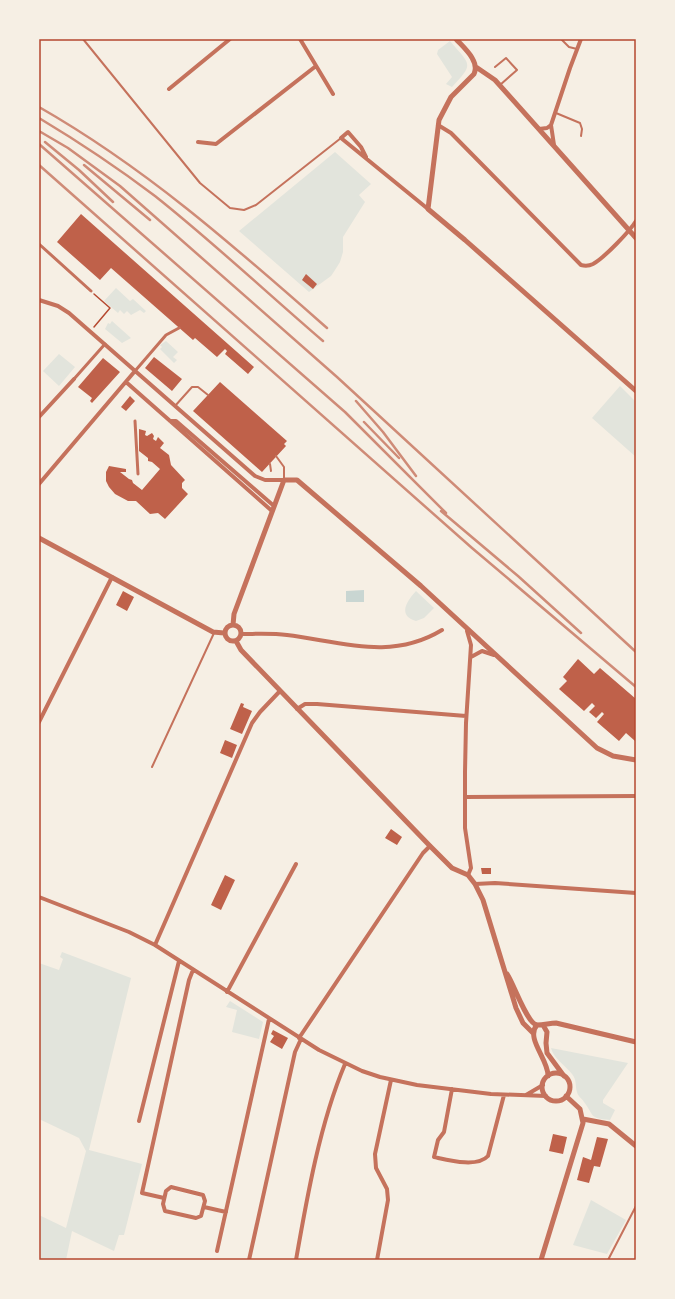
<svg xmlns="http://www.w3.org/2000/svg" width="675" height="1299" font-family="Raleway,sans-serif">
<style>
.green{fill:#e2e4dc}
.water{fill:#c9d6d2}
.building{fill:#bf614a}
.lines{fill:none;stroke-linecap:round;stroke-linejoin:round}
.path{stroke:#b5482f;stroke-width:1.5}
.service{stroke:#c5725c;stroke-width:2}
.pedestrian{stroke:#c5725c;stroke-width:3}
.minor{stroke:#c5725c;stroke-width:4}
.tertiary{stroke:#c5725c;stroke-width:5}
.rail{stroke:#cf8b77;stroke-width:2.5}
.neatline{fill:none;stroke:#b5482f;stroke-width:1.5}
</style>
<rect width="100%" height="100%" fill="#f6efe4"/>
<path class="green" d="M 450,41 C 470,65 475,63 452,87 L 446,84 L 452,77 L 437,54 L 438,50 Z
M 335,152 L 371,184 L 359,195 L 365,202 L 343,237 L 343,252 L 340,262 L 335,270 L 331,276 L 309,292 L 239,231 Z
M 116,288 L 130,301 L 133,299 L 146,311 L 144,313 L 140,310 L 131,315 L 127,311 L 124,314 L 120,310 L 118,313 L 104,301 Z
M 112,321 L 131,338 L 122,343 L 105,329 L 108,323 L 110,324 Z
M 166,341 L 178,352 L 173,357 L 177,360 L 174,363 L 160,349 L 162,347 L 160,345 Z
M 59,354 L 75,367 L 59,386 L 43,371 Z
M 620,386 L 636,402 L 636,457 L 592,418 Z
M 416,591 L 434,608 L 424,618 L 416,621 C 397,615 407,601 416,591 Z
M 62,952 L 131,978 L 89,1150 L 142,1164 L 124,1235 L 119,1235 L 114,1251 L 72,1231 L 66,1260 L 39,1260 L 39,1215 L 66,1228 L 86,1151 L 79,1138 L 39,1119 L 39,963 L 59,970 L 63,959 L 60,957 Z
M 230,1001 L 263,1022 L 259,1039 L 232,1032 L 237,1010 L 226,1007 Z
M 551,1048 L 628,1063 L 603,1100 L 603,1103 L 615,1110 L 610,1120 C 588,1118 595,1116 584,1102 C 582,1098 578,1097 577,1092 C 575,1086 577,1080 572,1074 C 565,1065 554,1059 551,1048 Z
M 591,1200 L 626,1220 L 607,1254 L 573,1245 Z"/>
<path class="water" d="M 364,590 L 364,602 L 346,602 L 346,591 Z"/>
<path class="building" d="M 81,214 L 254,367 L 248,374 L 225,354 L 227,351 L 225,349 L 217,357 L 195,338 L 193,340 L 111,268 L 100,280 L 57,242 Z
M 306,274 L 317,284 L 313,289 L 302,280 Z
M 154,357 L 182,379 L 172,391 L 145,368 Z
M 103,358 L 120,372 L 92,403 L 90,401 L 92,398 L 78,387 Z
M 220,382 L 287,441 L 284,444 L 286,446 L 262,472 L 193,411 Z
M 130,396 L 135,401 L 126,411 L 121,407 Z
M 139,429 L 146,431 L 145,435 L 147,436 L 152,433 L 154,436 L 153,439 L 156,441 L 158,437 L 164,443 L 160,448 L 169,455 L 171,465 L 185,480 L 182,483 L 182,488 L 188,494 L 165,519 L 158,513 L 150,514 L 136,501 L 128,501 L 115,494 L 109,487 L 106,481 L 106,472 L 109,466 L 126,469 L 126,472 L 120,472 L 129,479 L 132,480 L 133,483 L 142,490 L 160,469 L 152,462 L 148,461 L 148,458 L 139,451 Z
M 123,591 L 134,597 L 127,611 L 116,605 Z
M 578,659 L 594,674 L 600,668 L 636,699 L 635,741 L 626,733 L 619,741 L 597,722 L 604,714 L 602,712 L 596,718 L 589,712 L 595,706 L 592,703 L 584,711 L 559,689 L 567,681 L 563,677 Z
M 241,703 L 244,704 L 243,707 L 252,711 L 242,734 L 230,729 Z
M 225,740 L 237,745 L 232,758 L 220,753 Z
M 391,829 L 402,837 L 397,845 L 385,838 Z
M 481,868 L 491,868 L 491,874 L 482,874 Z
M 225,875 L 235,880 L 221,910 L 211,905 Z
M 273,1030 L 288,1038 L 282,1049 L 270,1042 L 274,1036 L 271,1034 Z
M 553,1134 L 567,1137 L 563,1154 L 549,1151 Z
M 597,1137 L 608,1139 L 600,1167 L 594,1166 L 589,1183 L 577,1180 L 583,1157 L 591,1160 Z"/>
<g class="lines">
<path class="path" d="M 94,327 L 110,308 L 94,294"/>
<path class="service" d="M 83,39 L 200,183 L 230,208 L 244,210 L 256,205 L 341,138
M 561,39 L 569,47 L 577,49
M 495,67 L 506,58 L 517,70 L 500,85
M 556,113 L 580,123 L 582,129 L 581,136
M 175,406 L 192,387 L 198,387 L 208,395
M 276,456 L 284,467 L 284,480
M 270,464 L 271,471
M 152,767 L 214,633
M 608,1260 L 636,1206"/>
<path class="pedestrian" d="M 39,244 L 91,291
M 135,371 L 166,335 L 179,328
M 74,379 L 105,344
M 135,421 L 138,474"/>
<path class="minor" d="M 300,39 L 333,94
M 169,89 L 230,39
M 438,125 L 451,133 L 581,265 C 585,266 589,266 593,264 C 604,258 630,231 636,221
M 539,129 L 547,128 L 551,125
M 198,142 L 216,144 L 316,66
M 554,145 L 551,125 L 570,68 L 581,39
M 366,157 L 361,147 L 348,132 L 341,138 L 428,209
M 39,300 L 58,306 L 69,313 L 255,476 L 265,480 L 284,480
M 126,382 L 272,511
M 39,417 L 74,379
M 170,421 L 176,421 L 274,506
M 39,484 L 135,371
M 467,631 L 471,645 L 466,723 L 465,772 L 465,828 L 471,868 L 468,875
M 241,634 C 256,634 272,633 287,635 C 342,642 391,661 442,630
M 471,657 L 482,651 L 494,655
M 297,709 L 305,704 L 317,704 L 466,716
M 39,722 L 112,577
M 465,797 L 636,796
M 475,884 L 495,883 L 636,893
M 39,897 L 129,932 L 155,945 L 319,1050 L 362,1071 L 380,1077 L 417,1085 L 491,1094 L 546,1096
M 155,945 L 252,723 L 260,712 L 280,691
M 227,992 L 296,864
M 299,1038 L 423,853 L 430,846
M 452,1089 L 444,1132 L 438,1140 L 434,1157 C 448,1160 477,1168 488,1156 L 504,1095
M 526,1095 L 543,1085
M 139,1121 L 179,961
M 171,1187 L 203,1195 L 205,1201 L 201,1216 L 196,1218 L 165,1211 L 163,1204 L 166,1191 Z
M 164,1198 L 142,1193 L 189,980 L 193,970
M 204,1207 L 226,1212
M 217,1251 L 269,1019
M 249,1260 L 295,1052 L 301,1039
M 296,1260 C 307,1197 320,1123 345,1064
M 377,1260 L 388,1200 L 387,1189 L 376,1168 L 375,1154 L 391,1080"/>
<path class="tertiary" d="M 456,39 C 464,48 480,61 474,74 L 451,97 L 439,120 L 428,209 L 465,240 L 636,391
M 476,67 L 495,80 L 636,238
M 39,538 L 213,632 L 224,633
M225 633a8 8 0 1 1 16 0a8 8 0 1 1-16 0Z
M 233,625 L 234,614 L 284,480 L 297,480 L 421,586 L 597,748 L 613,756 L 636,760
M 236,641 L 241,650 L 430,846 L 452,868 L 468,875 L 475,884 L 483,900 L 516,1008 L 523,1023 L 533,1033
M 507,974 C 514,984 527,1024 537,1025 C 544,1025 550,1023 556,1023 L 636,1042
M 537,1025 C 525,1038 549,1060 548,1076
M 543,1025 L 547,1032 L 546,1043 L 547,1053 L 564,1076
M542 1087a14 14 0 1 1 28 0a14 14 0 1 1-28 0Z
M 583,1119 L 609,1124 L 636,1146
M 541,1260 L 583,1123 L 580,1109 L 566,1096"/>
<path class="rail" d="M 39,107 C 146,168 235,247 327,328
M 39,118 C 79,142 118,168 155,196 C 213,242 267,293 323,341
M 39,131 L 68,148 L 120,186 L 337,377 L 636,652
M 45,142 L 79,170 L 113,202
M 39,144 L 345,412 L 446,513
M 39,165 L 472,548 L 636,687
M 84,165 L 150,220
M 356,401 L 383,432 L 416,476
M 364,422 L 399,458
M 441,511 L 518,576 L 581,633"/>
</g>
<rect width="675" height="1299" fill="none" stroke="#f6efe4" stroke-width="80"/>
<rect x="40" y="40" width="595" height="1219" class="neatline"/>
</svg>
